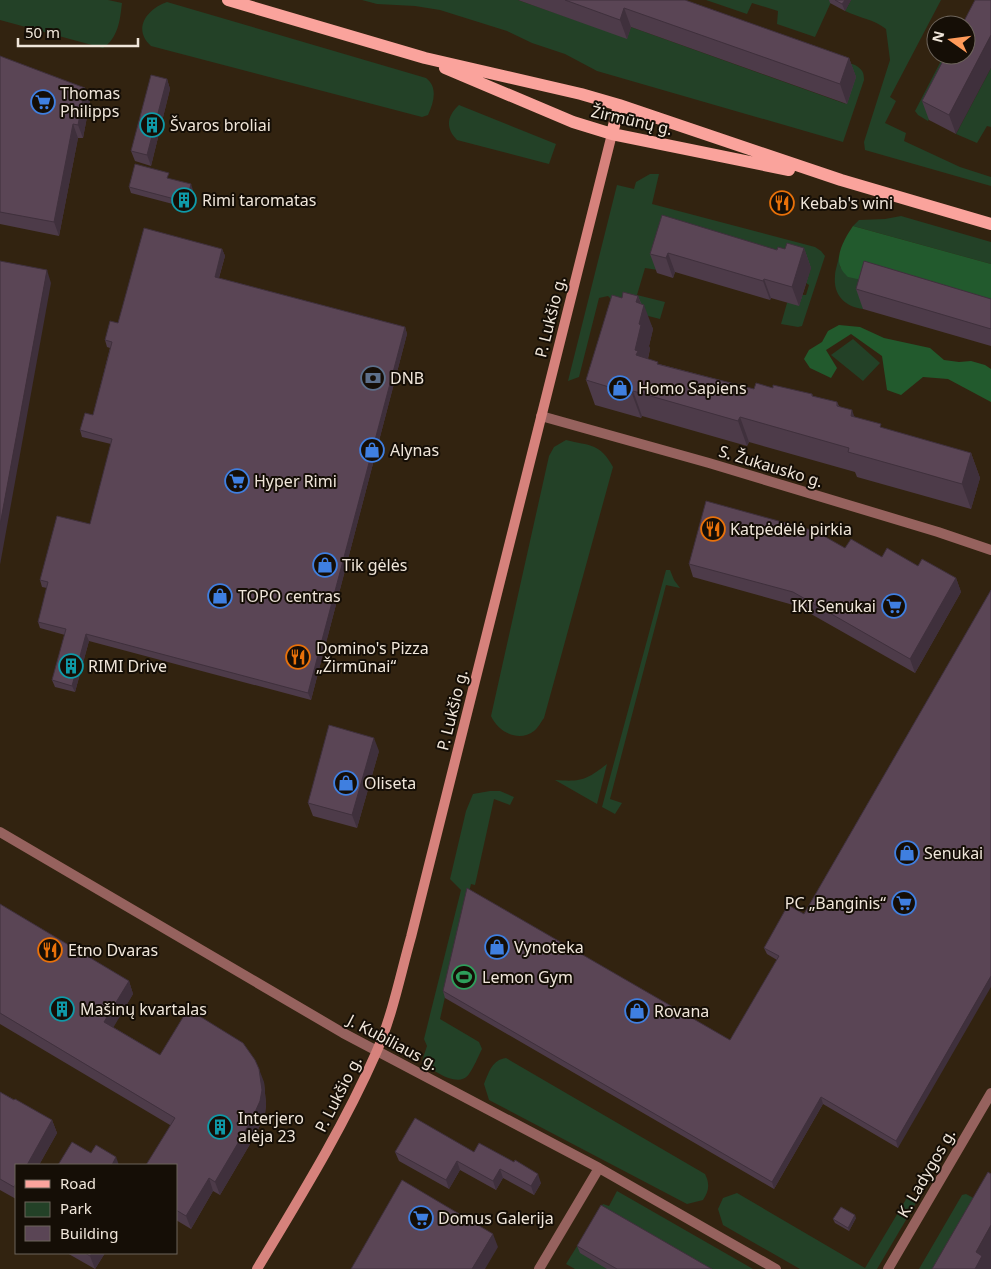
<svg xmlns="http://www.w3.org/2000/svg" width="991" height="1269" font-family="'Noto Sans',sans-serif">
<style>
.green{fill:#234127}
.forest{fill:#225a2d}
.lines{fill:none;stroke-linecap:round;stroke-linejoin:round}
.street{stroke:#96625e;stroke-width:10}
.secondary{stroke:#d6827c;stroke-width:10}
.primary{stroke:#faa39c;stroke-width:12}
.wall{fill:#4d3b49}
.shaded-wall{fill:#3f303c}
.building{fill:#5a4555;stroke:#3f303c}
.labels{text-anchor:middle;stroke-width:4;stroke-linejoin:round;paint-order:stroke}
.poi-label{font-size:16px;fill:#f0e6da;stroke:#150e06;text-anchor:start}
.street-label{font-size:16px;fill:#f0e6da;stroke:#150e06}
</style>
<rect width="100%" height="100%" fill="#322310"/>
<path class="green" d="M 0,0 L 108,0 L 122,3 C 120,21 118,38 103,48 L 0,20 Z
M 362,0 L 518,0 L 627,38 L 631,27 L 846,104 L 671,0 L 855,65 C 862,69 864,72 864,80 L 843,142 L 597,71 L 565,54 L 532,43 L 507,31 L 440,10 L 415,6 L 377,4 Z
M 706,0 L 832,0 L 815,37 L 777,24 L 778,11 L 752,3 L 747,14 Z
M 851,0 L 941,0 L 890,97 L 896,101 L 885,123 L 906,133 L 904,141 L 960,167 L 991,177 L 991,186 L 865,150 L 864,142 L 890,60 L 886,29 C 874,19 859,18 845,11 Z
M 167,2 L 426,78 C 438,87 434,102 428,115 L 422,117 L 151,46 C 132,29 147,9 167,2 Z
M 944,55 L 963,55 L 928,121 L 918,115 L 915,111 Z
M 991,68 L 991,127 L 987,126 L 977,143 L 956,134 Z
M 459,105 L 556,144 L 549,164 L 457,140 C 445,128 447,116 459,105 Z
M 650,174 L 659,174 L 652,204 L 815,247 L 821,251 L 825,256 L 802,326 L 798,327 L 781,324 L 787,303 L 803,295 L 806,295 L 809,285 L 806,283 L 811,268 L 658,270 L 645,268 L 637,295 L 665,302 L 660,319 L 621,309 L 608,296 L 599,298 L 579,377 L 568,381 L 617,185 L 634,189 L 636,182 Z
M 901,216 L 991,242 L 991,264 L 853,226 L 859,220 L 885,219 Z
M 839,256 L 840,267 L 871,281 L 863,309 C 845,307 833,295 835,276 C 835,270 838,263 839,256 Z
M 853,339 L 880,363 L 863,381 L 831,355 Z
M 566,440 C 590,446 600,443 613,467 L 544,718 C 541,722 538,728 534,731 C 519,743 498,732 491,716 L 549,456 L 554,447 Z
M 666,570 L 670,570 L 674,580 L 680,588 L 666,585 L 610,799 L 622,803 L 615,814 L 602,807 Z
M 607,764 L 597,804 L 555,780 C 582,782 586,780 607,764 Z
M 490,791 L 500,791 L 514,797 L 510,805 L 494,799 L 475,885 L 471,884 L 440,1019 L 479,1042 L 482,1049 C 478,1057 474,1067 469,1074 C 458,1089 435,1071 424,1064 L 422,1061 L 427,1046 L 424,1039 L 461,890 L 450,879 L 466,811 L 473,794 Z
M 506,1058 L 705,1174 C 710,1184 709,1191 703,1200 L 687,1204 L 489,1100 L 484,1084 C 489,1072 492,1060 506,1058 Z
M 617,1191 L 753,1269 L 575,1269 L 566,1264 L 603,1204 L 609,1206 Z
M 737,1193 L 865,1268 L 908,1196 L 916,1201 L 916,1203 L 877,1269 L 800,1269 L 723,1225 L 718,1209 L 723,1198 Z
M 966,1194 L 981,1202 L 942,1269 L 919,1269 L 962,1195 Z"/>
<path class="forest" d="M 853,226 L 991,264 L 991,308 L 848,277 C 846,275 842,271 841,268 C 834,256 846,236 853,226 Z
M 839,325 L 860,327 L 884,338 L 930,348 L 944,360 L 959,362 L 971,361 L 985,365 L 991,369 L 991,402 L 948,379 L 923,377 L 901,395 L 887,390 L 882,356 L 851,334 L 826,350 L 837,368 L 831,378 L 810,368 L 804,359 L 809,350 L 822,342 L 828,331 Z"/>
<g class="lines">
<path class="street" d="M 541,416 L 709,463 L 938,532 L 991,550
M 0,832 L 343,1033 L 599,1168 L 776,1269
M 539,1269 L 599,1168
M 888,1269 L 991,1093"/>
<path class="secondary" d="M 257,1269 C 299,1199 343,1128 376,1053 C 392,1017 400,976 411,937 L 612,134"/>
<path class="primary" d="M 228,0 L 425,58 L 581,94 L 619,105 L 841,180 L 991,224
M 445,68 L 573,122 L 612,134 L 789,170
M 612,134 L 619,105"/>
</g>
<path class="wall" d="M 518,0 L 685,0 L 849,58 L 856,77 L 847,104 L 631,27 L 627,39 Z
M 829,0 L 851,0 L 845,11 L 830,3 Z
M 946,55 L 956,134 L 929,120 L 922,101 Z
M 0,56 L 90,101 L 83,138 L 78,138 L 59,236 L 0,224 Z
M 167,79 L 170,89 L 151,166 L 135,161 L 131,151 Z
M 171,179 L 193,190 L 188,208 L 131,193 L 129,187 Z
M 804,248 L 811,268 L 799,306 L 771,298 L 770,300 L 675,272 L 673,278 L 657,273 L 650,254 Z
M 222,249 L 225,256 L 219,278 L 405,327 L 407,334 L 311,700 L 89,641 L 75,692 L 55,687 L 52,680 L 65,635 L 40,628 L 38,622 L 47,588 L 42,587 L 40,580 L 90,524 L 111,444 L 82,437 L 80,430 L 93,415 L 110,348 L 107,347 L 105,340 L 118,323 Z
M 856,289 L 991,299 L 991,346 L 863,309 Z
M 638,296 L 641,303 L 653,329 L 649,346 L 650,349 L 648,359 L 659,364 L 754,389 L 773,388 L 812,394 L 813,396 L 837,402 L 839,406 L 855,417 L 882,428 L 971,453 L 980,478 L 971,509 L 857,477 L 855,472 L 749,442 L 747,446 L 642,416 L 641,418 L 595,405 L 586,380 L 622,298 Z
M 845,548 L 918,566 L 956,578 L 961,592 L 915,673 L 797,606 L 693,577 L 689,564 Z
M 991,590 L 898,1148 L 823,1104 L 774,1189 L 445,998 L 443,991 L 730,1040 L 777,960 L 767,954 L 764,948 L 804,914 Z
M 379,751 L 357,828 L 313,816 L 308,803 Z
M 0,904 L 129,981 L 133,994 L 113,1027 L 160,1055 L 264,1082 L 266,1104 L 265,1114 L 256,1134 L 220,1195 L 213,1191 L 191,1229 L 176,1220 L 176,1165 L 170,1125 L 0,1024 Z
M 0,1092 L 52,1120 L 57,1133 L 39,1165 L 16,1165 L 16,1199 L 0,1190 Z
M 395,1152 L 474,1152 L 541,1183 L 534,1195 L 503,1178 L 496,1190 L 460,1170 L 449,1189 L 399,1161 Z
M 856,1218 L 849,1231 L 835,1223 L 833,1219 Z
M 577,1246 L 712,1269 L 607,1269 L 580,1253 Z
M 67,1253 L 105,1253 L 95,1269 Z"/>
<path class="shaded-wall" d="M 845,0 L 851,0 L 845,11 L 842,4 Z
M 624,8 L 631,27 L 627,39 L 620,20 Z
M 991,35 L 991,68 L 956,134 L 949,115 Z
M 849,58 L 856,77 L 847,104 L 840,84 Z
M 167,79 L 170,89 L 151,166 L 147,155 Z
M 85,88 L 90,101 L 83,138 L 78,125 Z
M 73,124 L 78,138 L 59,236 L 54,222 Z
M 191,184 L 193,190 L 188,208 L 186,202 Z
M 804,248 L 811,268 L 799,306 L 792,287 Z
M 222,249 L 225,256 L 217,284 L 215,277 Z
M 668,253 L 675,272 L 673,278 L 666,258 Z
M 47,270 L 51,283 L 0,565 L 0,525 Z
M 764,279 L 771,298 L 770,300 L 763,281 Z
M 638,296 L 643,310 L 644,305 L 653,329 L 649,346 L 650,349 L 645,370 L 646,380 L 635,350 L 639,324 L 636,302 Z
M 405,327 L 407,334 L 311,700 L 308,693 Z
M 633,391 L 642,416 L 641,418 L 632,394 Z
M 852,410 L 861,435 L 851,416 Z
M 740,417 L 749,442 L 747,446 L 738,421 Z
M 971,453 L 980,478 L 971,509 L 962,484 Z
M 956,578 L 961,592 L 915,673 L 910,659 Z
M 86,634 L 89,641 L 75,692 L 72,686 Z
M 374,738 L 379,751 L 357,828 L 352,815 Z
M 991,976 L 991,987 L 898,1148 L 896,1141 Z
M 129,981 L 133,994 L 109,1035 L 104,1022 Z
M 259,1069 L 264,1082 L 266,1104 L 265,1114 L 256,1134 L 220,1195 L 215,1182 Z
M 821,1097 L 823,1104 L 774,1189 L 772,1182 Z
M 52,1120 L 57,1133 L 39,1165 L 27,1165 Z
M 116,1157 L 119,1165 L 112,1165 Z
M 457,1161 L 460,1170 L 449,1189 L 446,1180 Z
M 500,1169 L 503,1178 L 496,1190 L 493,1181 Z
M 538,1174 L 541,1183 L 534,1195 L 531,1186 Z
M 209,1178 L 213,1191 L 191,1229 L 186,1216 Z
M 16,1183 L 16,1194 L 14,1187 Z
M 855,1215 L 856,1218 L 849,1231 L 848,1228 Z
M 991,1225 L 991,1269 L 975,1269 L 976,1252 Z
M 493,1234 L 498,1247 L 485,1269 L 472,1269 Z
M 92,1253 L 105,1253 L 95,1269 L 90,1256 Z"/>
<path class="building" d="M 565,0 L 685,0 L 849,58 L 840,84 L 624,8 L 620,20 Z
M 835,0 L 845,0 L 842,4 Z
M 975,0 L 991,0 L 991,35 L 949,115 L 922,101 L 946,55 L 966,55 L 966,25 L 962,25 Z
M 0,56 L 85,88 L 78,125 L 73,124 L 54,222 L 0,212 Z
M 151,75 L 167,79 L 147,155 L 131,151 Z
M 135,164 L 169,173 L 167,178 L 191,184 L 186,202 L 129,187 Z
M 662,215 L 777,250 L 778,247 L 785,249 L 787,243 L 804,248 L 792,287 L 764,279 L 763,281 L 668,253 L 666,258 L 650,254 Z
M 144,228 L 222,249 L 215,277 L 405,327 L 308,693 L 86,634 L 72,686 L 52,680 L 66,629 L 38,622 L 48,582 L 40,580 L 57,516 L 90,524 L 112,439 L 80,430 L 85,413 L 93,415 L 112,342 L 105,340 L 110,321 L 118,323 Z
M 0,261 L 47,270 L 0,525 Z
M 864,261 L 991,299 L 991,329 L 856,289 Z
M 623,292 L 638,296 L 636,302 L 644,305 L 639,324 L 641,325 L 635,350 L 638,351 L 636,355 L 658,362 L 657,364 L 754,389 L 756,383 L 773,388 L 773,385 L 812,394 L 812,396 L 837,402 L 837,406 L 852,410 L 851,416 L 881,424 L 880,427 L 971,453 L 962,484 L 848,452 L 849,448 L 740,417 L 738,421 L 633,391 L 632,394 L 586,380 L 612,295 L 622,298 Z
M 706,501 L 815,531 L 845,548 L 851,539 L 882,557 L 887,548 L 918,566 L 922,559 L 956,578 L 910,659 L 793,592 L 689,564 Z
M 991,590 L 991,976 L 896,1141 L 821,1097 L 772,1182 L 443,991 L 467,888 L 730,1040 L 779,956 L 764,948 L 788,905 L 804,914 Z
M 329,725 L 374,738 L 352,815 L 308,803 Z
M 0,904 L 129,981 L 104,1022 L 160,1055 L 188,1009 L 243,1043 L 255,1060 L 259,1069 L 262,1090 L 260,1101 L 251,1121 L 215,1182 L 209,1178 L 186,1216 L 176,1210 L 176,1165 L 146,1165 L 175,1118 L 0,1013 Z
M 0,1092 L 14,1100 L 15,1099 L 52,1120 L 27,1165 L 16,1165 L 16,1183 L 14,1187 L 0,1179 Z
M 415,1118 L 474,1152 L 479,1143 L 514,1162 L 515,1160 L 538,1174 L 531,1186 L 500,1169 L 493,1181 L 457,1161 L 446,1180 L 395,1152 Z
M 72,1142 L 91,1153 L 96,1145 L 116,1157 L 112,1165 L 113,1165 L 58,1165 Z
M 988,1172 L 991,1174 L 991,1225 L 976,1252 L 982,1256 L 975,1269 L 932,1269 Z
M 402,1180 L 493,1234 L 472,1269 L 351,1269 Z
M 601,1205 L 712,1269 L 617,1269 L 577,1246 Z
M 841,1207 L 855,1215 L 848,1228 L 833,1219 Z
M 85,1253 L 92,1253 L 90,1256 Z"/>
<defs>
<g id="supermarket-ring" transform="scale(1.25)"><circle r="9.5" fill="#150e06" stroke="#3f7fe0" stroke-width="1.5"/><path d="M-6-5.5h2.5l.6 2H6L4.5 2H-2.5L-4.4-4H-6ZM-1.5 3.2a1.3 1.3 0 1 0 .1 0ZM3 3.2a1.3 1.3 0 1 0 .1 0Z" fill="#3f7fe0"/></g>
<g id="building-ring" transform="scale(1.25)"><circle r="9.5" fill="#150e06" stroke="#0f9aa8" stroke-width="1.5"/><path d="M-4-6H4V6H1V3H-1V6H-4ZM-2.5-4.3h1.7v1.8h-1.7ZM.8-4.3h1.7v1.8H.8ZM-2.5-1h1.7V.8h-1.7ZM.8-1h1.7V.8H.8Z" fill="#0f9aa8"/></g>
<g id="restaurant-ring" transform="scale(1.25)"><circle r="9.5" fill="#150e06" stroke="#e8710a" stroke-width="1.5"/><path d="M-5-6h1v4h1v-4h1v4h1v-4h1v5L-1.5 .5V6h-2V.5L-5-1ZM5-6V6H3V1.5H1.5Q1.5-4 5-6Z" fill="#e8710a"/></g>
<g id="bank-ring" transform="scale(1.25)"><circle r="9.5" fill="#150e06" stroke="#5c6f8a" stroke-width="1.5"/><path d="M-6-4H6V4H-6ZM0-2.3a2.3 2.3 0 1 0 0 4.6a2.3 2.3 0 1 0 0-4.6Z" fill="#5c6f8a"/></g>
<g id="shop-ring" transform="scale(1.25)"><circle r="9.5" fill="#150e06" stroke="#3f7fe0" stroke-width="1.5"/><path d="M-5-2.5h2.3a2.7 3.5 0 0 1 5.4 0H5L5.5 6h-11ZM-1.5-2.5h3a1.5 2.3 0 0 0-3 0Z" fill="#3f7fe0"/></g>
<g id="stadium-ring" transform="scale(1.25)"><circle r="9.5" fill="#150e06" stroke="#2e9e5b" stroke-width="1.5"/><path d="M0-5a6.5 5 0 1 0 0 10a6.5 5 0 1 0 0-10ZM-3.5-1.8h7v3.6h-7Z" fill="#2e9e5b"/></g>
</defs>
<g fill-rule="evenodd">
<use href="#supermarket-ring" x="43" y="102"/>
<use href="#building-ring" x="152" y="125"/>
<use href="#building-ring" x="184" y="200"/>
<use href="#restaurant-ring" x="782" y="203"/>
<use href="#bank-ring" x="373" y="378"/>
<use href="#shop-ring" x="620" y="388"/>
<use href="#shop-ring" x="372" y="450"/>
<use href="#supermarket-ring" x="237" y="481"/>
<use href="#restaurant-ring" x="713" y="529"/>
<use href="#shop-ring" x="325" y="565"/>
<use href="#shop-ring" x="220" y="596"/>
<use href="#supermarket-ring" x="894" y="606"/>
<use href="#restaurant-ring" x="298" y="657"/>
<use href="#building-ring" x="71" y="666"/>
<use href="#shop-ring" x="346" y="783"/>
<use href="#shop-ring" x="907" y="853"/>
<use href="#supermarket-ring" x="904" y="903"/>
<use href="#shop-ring" x="497" y="947"/>
<use href="#restaurant-ring" x="50" y="950"/>
<use href="#stadium-ring" x="464" y="977"/>
<use href="#building-ring" x="62" y="1009"/>
<use href="#shop-ring" x="637" y="1011"/>
<use href="#building-ring" x="220" y="1127"/>
<use href="#supermarket-ring" x="421" y="1218"/>
</g>
<g class="labels">
<g class="poi-label">
<text x="60" y="99">Thomas<tspan x="60" dy="18">Philipps</tspan></text>
<text x="170" y="131">Švaros broliai</text>
<text x="202" y="206">Rimi taromatas</text>
<text x="800" y="209">Kebab's wini</text>
<text x="390" y="384">DNB</text>
<text x="638" y="394">Homo Sapiens</text>
<text x="390" y="456">Alynas</text>
<text x="254" y="487">Hyper Rimi</text>
<text x="730" y="535">Katpėdėlė pirkia</text>
<text x="342" y="571">Tik gėlės</text>
<text x="238" y="602">TOPO centras</text>
<text x="876" y="612" text-anchor="end">IKI Senukai</text>
<text x="316" y="654">Domino's Pizza<tspan x="316" dy="18">„Žirmūnai“</tspan></text>
<text x="88" y="672">RIMI Drive</text>
<text x="364" y="789">Oliseta</text>
<text x="924" y="859">Senukai</text>
<text x="886" y="909" text-anchor="end">PC „Banginis“</text>
<text x="514" y="953">Vynoteka</text>
<text x="68" y="956">Etno Dvaras</text>
<text x="482" y="983">Lemon Gym</text>
<text x="80" y="1015">Mašinų kvartalas</text>
<text x="654" y="1017">Rovana</text>
<text x="238" y="1124">Interjero<tspan x="238" dy="18">alėja 23</tspan></text>
<text x="438" y="1224">Domus Galerija</text>
</g>
<g class="street-label">
<text transform="translate(632 120) rotate(13)" y="6">Žirmūnų g.</text>
<text transform="translate(550 317) rotate(-76)" y="6">P. Lukšio g.</text>
<text transform="translate(771 466) rotate(17)" y="6">S. Žukausko g.</text>
<text transform="translate(452 710) rotate(-76)" y="6">P. Lukšio g.</text>
<text transform="translate(393 1042) rotate(28)" y="6">J. Kubiliaus g.</text>
<text transform="translate(338 1094) rotate(-63)" y="6">P. Lukšio g.</text>
<text transform="translate(926 1173) rotate(-60)" y="6">K. Ladygos g.</text>
</g>
</g>
<rect x="15" y="1164" width="162" height="90" fill="#150e06" stroke="#6d645b"/>
<rect x="25" y="1180" width="25" height="8" fill="#faa39c" stroke="#6d645b"/>
<text x="60" y="1189" font-size="15" fill="#f0e6da">Road</text>
<rect x="25" y="1202" width="25" height="15" fill="#234127" stroke="#6d645b"/>
<text x="60" y="1214" font-size="15" fill="#f0e6da">Park</text>
<rect x="25" y="1226" width="25" height="15" fill="#5a4555" stroke="#6d645b"/>
<text x="60" y="1239" font-size="15" fill="#f0e6da">Building</text>
<g transform="translate(951 40) rotate(284)"><circle r="24" fill="#150e06" stroke="#6d645b"/>
<path d="M0-4L9 19L0 12L-9 19Z" fill="#ff9b5a"/>
<text y="-8" font-size="14" font-weight="bold" text-anchor="middle" fill="#f0e6da">N</text>
</g>
<path d="M18 38v8h120v-8" fill="none" stroke="#f0e6da" stroke-width="2.5"/>
<text x="25" y="38" font-size="15" fill="#f0e6da" stroke="#150e06" stroke-width="4" paint-order="stroke">50 m</text>
</svg>
